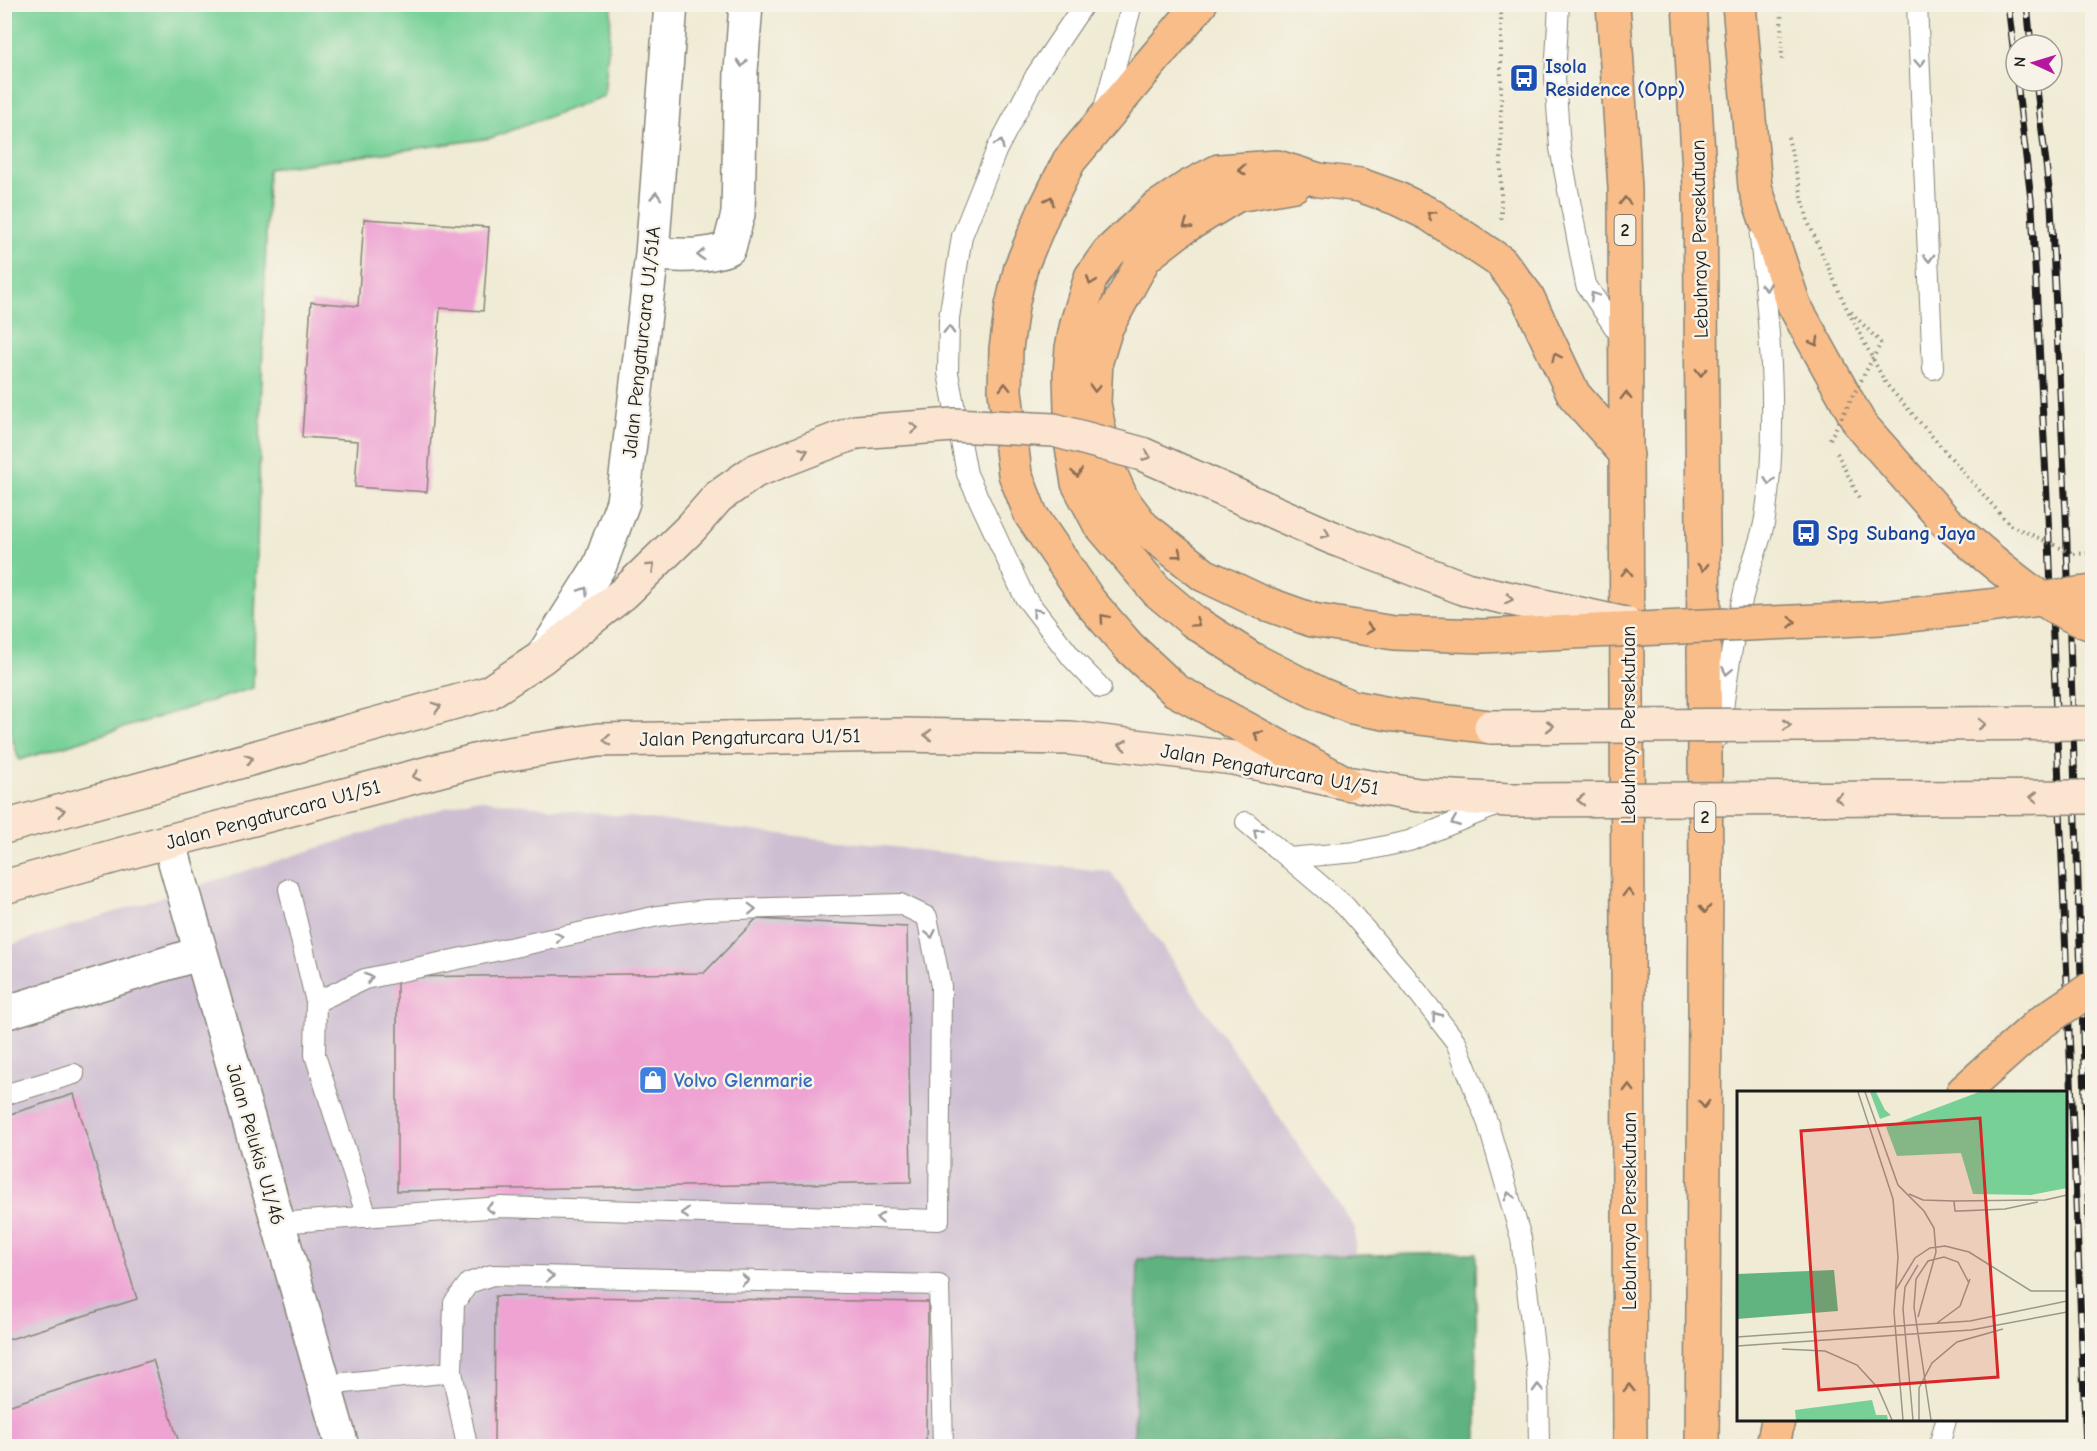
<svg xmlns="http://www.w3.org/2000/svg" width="2097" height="1451" font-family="'Comic Neue',sans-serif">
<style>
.industrial{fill:#cdbed2}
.green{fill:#77d197;stroke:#4a765a;stroke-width:1.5}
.forest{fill:#61b380;stroke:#3e684e;stroke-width:1.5}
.building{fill:#eea3d3}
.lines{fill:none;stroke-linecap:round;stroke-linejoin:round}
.service-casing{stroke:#868478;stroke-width:22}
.minor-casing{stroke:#868478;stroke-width:36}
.tertiary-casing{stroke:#868478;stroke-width:36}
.secondary-casing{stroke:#868478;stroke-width:36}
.trunk-casing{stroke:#868478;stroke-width:36}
.path{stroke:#868478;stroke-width:4;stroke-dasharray:1.5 4.5;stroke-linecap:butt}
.service{stroke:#fff;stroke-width:20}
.minor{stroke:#fff;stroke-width:33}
.tertiary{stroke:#fff;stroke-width:33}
.secondary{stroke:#fce5d0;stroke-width:33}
.trunk{stroke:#f8bd89;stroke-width:33}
.rail-casing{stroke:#1c1c1c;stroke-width:7}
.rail{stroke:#f7f3e8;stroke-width:4.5;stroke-dasharray:14;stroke-linecap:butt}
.secondary-bridge-casing{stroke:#868478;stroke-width:36;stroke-linecap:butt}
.trunk-bridge-casing{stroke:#868478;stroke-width:36;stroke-linecap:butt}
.path-bridge{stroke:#868478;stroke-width:4;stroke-dasharray:1.5 4.5;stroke-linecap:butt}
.secondary-bridge{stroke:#fce5d0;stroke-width:33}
.trunk-bridge{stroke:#f8bd89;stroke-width:33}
.oneway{stroke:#999}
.oneway2{stroke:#8a6c52}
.oneway3{stroke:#978b7f}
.labels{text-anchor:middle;stroke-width:5;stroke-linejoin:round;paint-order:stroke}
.shield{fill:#f7f3e8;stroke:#5e5c59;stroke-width:1.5}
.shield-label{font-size:18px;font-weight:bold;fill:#1c1c1c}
.transit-label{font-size:20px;font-weight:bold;fill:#164399;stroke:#f7f3e8;text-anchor:start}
.street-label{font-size:20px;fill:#1c1c1c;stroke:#f7f3e8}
.shop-label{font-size:20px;font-weight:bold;fill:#366cbe;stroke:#f7f3e8;text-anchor:start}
.inset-road{fill:none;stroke:#9b988a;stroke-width:1.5}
.view{fill:#d62828;fill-opacity:0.15;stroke:#d62828;stroke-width:3}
.inset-edge{fill:none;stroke:#1c1c1c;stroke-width:3}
</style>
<rect width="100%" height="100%" fill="#f7f3e8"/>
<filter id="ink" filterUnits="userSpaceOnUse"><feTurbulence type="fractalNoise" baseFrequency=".0167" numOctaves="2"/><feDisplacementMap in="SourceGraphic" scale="12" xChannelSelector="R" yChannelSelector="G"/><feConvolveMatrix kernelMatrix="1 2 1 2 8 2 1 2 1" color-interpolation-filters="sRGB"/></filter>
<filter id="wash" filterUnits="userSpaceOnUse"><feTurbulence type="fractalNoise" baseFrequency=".008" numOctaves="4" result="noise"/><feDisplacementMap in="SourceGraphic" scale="24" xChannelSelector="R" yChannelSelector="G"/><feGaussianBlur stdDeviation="1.35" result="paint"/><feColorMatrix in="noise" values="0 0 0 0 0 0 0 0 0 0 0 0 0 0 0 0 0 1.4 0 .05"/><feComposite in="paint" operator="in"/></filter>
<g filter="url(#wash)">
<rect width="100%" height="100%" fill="#f0ebd4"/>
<path class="industrial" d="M 473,799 L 1111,872 L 1355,1228 L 1356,1446 L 5,1446 L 4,947 Z"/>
<path class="green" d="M 4,5 L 612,5 L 604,96 L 491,138 L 268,169 L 253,688 L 19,760 L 4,712 Z"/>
<path class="forest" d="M 1476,1253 L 1477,1446 L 1134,1446 L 1138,1259 Z"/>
<g id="blocks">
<path class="building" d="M 364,219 L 489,227 L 483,311 L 440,308 L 427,492 L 355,487 L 358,441 L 302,437 L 311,302 L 358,306 Z
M 756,919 L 907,927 L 911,1182 L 397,1191 L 397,977 L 704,973 Z
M 74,1094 L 137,1299 L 4,1341 L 4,1116 Z
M 495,1296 L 928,1302 L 926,1446 L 494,1446 Z
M 153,1360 L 180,1446 L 4,1446 L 4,1407 Z"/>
</g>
</g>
<g filter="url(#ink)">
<use href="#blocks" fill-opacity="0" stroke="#868478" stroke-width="1.5"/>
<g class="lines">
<g class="service-casing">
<path id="service" d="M 1084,4 L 1036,75 L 997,149 L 962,236 L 949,318 L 948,373 L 967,474 L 1024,596 L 1072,658 L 1101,688
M 1559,4 L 1555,77 L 1560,148 L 1586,285 L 1623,340
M 1917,4 L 1933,369
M 1103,112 L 1132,4
M 1720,736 C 1725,687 1732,640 1744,592 C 1749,567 1761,543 1765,518 C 1779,424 1770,331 1760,237
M 1246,822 L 1345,906 L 1407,978 L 1456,1042 L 1488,1124 L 1521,1238 L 1538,1381 L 1539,1446
M 1288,858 L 1357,852 L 1409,841 L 1498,805
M 289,889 L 316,1002 L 315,1055 L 367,1217
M 4,1095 L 74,1074
M 278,1223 L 501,1207 L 939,1220 L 941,986 L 927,917 L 900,904 L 706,910 L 658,916 L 365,979 L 316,1002
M 325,1385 L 452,1372
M 467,1446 L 452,1372 L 454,1303 L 469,1283 L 492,1275 L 939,1285 L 943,1446
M 1939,1446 L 1946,1420"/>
</g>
<g class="minor-casing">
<path id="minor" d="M 169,841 L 342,1446
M 4,1013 L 201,953"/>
</g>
<g class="tertiary-casing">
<path id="tertiary" d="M 652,254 C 679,255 704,258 729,248 L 738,214 L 741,71 L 746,4
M 544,654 L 600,565 L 623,502 L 652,254 L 671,4"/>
</g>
<g class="secondary-casing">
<path id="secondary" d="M 4,827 L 488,693 L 541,658 L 624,593 L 691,528 L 718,497 L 755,471 L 856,432
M 4,887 L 169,841 L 490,757 L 598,740 L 900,735 L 1070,738 L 1233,758 L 1346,783 L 1418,795 L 1509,800"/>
</g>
<g class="trunk-casing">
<path id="trunk" d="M 1200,4 L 1069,161 L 1044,212 L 1021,267 L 1012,306 L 1006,349 L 1005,391 L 1015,474 L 1031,515 L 1090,602 L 1129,647 L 1175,690 L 1346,783
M 1613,4 L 1625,188 L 1630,1446
M 1689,4 L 1700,187 L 1706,874 L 1702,1446
M 1739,4 L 1755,187 L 1794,305 L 1860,424 L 1947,523
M 1294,185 L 1237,195 L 1181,229 L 1145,257 L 1106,328 L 1096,361 L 1094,403 L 1105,462 L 1122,499 L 1143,527 L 1204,575 L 1259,601 L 1312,620
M 1491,727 L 1395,715 L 1352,707 L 1320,694 L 1252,659 L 1193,621 L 1157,591 L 1099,523 L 1078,483 L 1072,447 L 1070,374 L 1072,348 L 1077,323 L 1091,277 L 1108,253 L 1155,209 L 1188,187 L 1219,171 L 1277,167 L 1319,180 L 1360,185 L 1396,198 L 1429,214 L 1501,262 L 1527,296 L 1574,395 L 1627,455
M 1963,1092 L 1992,1066
M 1773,1446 L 1778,1420"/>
</g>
<path class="path" d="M 1781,4 L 1782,64
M 1788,137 L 1808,222 L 1846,307 L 1886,384 L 2010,525
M 1501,219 L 1501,4
M 1851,312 L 1881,343
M 1837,453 L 1859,498
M 2074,554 L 2092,553"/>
<use href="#service" class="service"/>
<use href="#minor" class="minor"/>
<use href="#tertiary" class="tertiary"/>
<use href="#secondary" class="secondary"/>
<use href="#trunk" class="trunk"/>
<g class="rail-casing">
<path id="rail" d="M 2008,4 L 2016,72
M 2027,4 L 2031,45
M 2017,81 L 2032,208 L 2048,516 L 2086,1446
M 2036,81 L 2051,205 L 2066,516 L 2092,1313"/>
</g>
<use href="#rail" class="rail"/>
<g class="secondary-bridge-casing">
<path id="secondary-bridge" d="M 856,432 L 954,425 L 1054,430 L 1142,454 L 1333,538 L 1466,589 L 1626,624
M 1491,727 L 2092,723
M 1509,800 L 2092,797"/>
</g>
<g class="trunk-bridge-casing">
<path id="trunk-bridge" d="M 1947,523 C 1990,558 2040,607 2092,624
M 1312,620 L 1394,633 L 1483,636 L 1882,618 L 1989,606 L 2092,592
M 1992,1066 L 2039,1024 L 2092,988"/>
</g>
<path class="path-bridge" d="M 1830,439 L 1881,343
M 2010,525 L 2074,554"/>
<use href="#secondary-bridge" class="secondary-bridge"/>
<use href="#trunk-bridge" class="trunk-bridge"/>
</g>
<defs><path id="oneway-chevron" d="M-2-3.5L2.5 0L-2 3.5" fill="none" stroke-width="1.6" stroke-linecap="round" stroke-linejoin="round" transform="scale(1.5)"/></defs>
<g class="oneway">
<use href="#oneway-chevron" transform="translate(742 63) rotate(94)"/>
<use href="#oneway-chevron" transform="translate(1920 63) rotate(87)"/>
<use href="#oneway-chevron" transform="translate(1000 144) rotate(-64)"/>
<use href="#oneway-chevron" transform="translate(656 196) rotate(-86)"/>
<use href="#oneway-chevron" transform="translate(701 255) rotate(177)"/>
<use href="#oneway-chevron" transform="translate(1929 258) rotate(88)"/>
<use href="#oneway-chevron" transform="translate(1766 287) rotate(84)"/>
<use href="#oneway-chevron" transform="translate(1594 296) rotate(-124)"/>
<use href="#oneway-chevron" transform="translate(949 330) rotate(-88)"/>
<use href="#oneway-chevron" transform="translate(1769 481) rotate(97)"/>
<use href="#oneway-chevron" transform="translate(584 591) rotate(-57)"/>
<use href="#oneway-chevron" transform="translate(1036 612) rotate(-128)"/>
<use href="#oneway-chevron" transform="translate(1727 671) rotate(101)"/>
<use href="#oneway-chevron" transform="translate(1455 822) rotate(158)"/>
<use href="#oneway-chevron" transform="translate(1257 832) rotate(-140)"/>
<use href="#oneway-chevron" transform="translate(752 909) rotate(-2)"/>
<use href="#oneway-chevron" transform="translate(931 934) rotate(78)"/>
<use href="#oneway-chevron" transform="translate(559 937) rotate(-12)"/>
<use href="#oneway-chevron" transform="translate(369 978) rotate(-17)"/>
<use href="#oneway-chevron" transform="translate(1436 1016) rotate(-127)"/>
<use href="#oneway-chevron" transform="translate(1509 1196) rotate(-106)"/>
<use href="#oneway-chevron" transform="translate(490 1208) rotate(176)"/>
<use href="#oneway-chevron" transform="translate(685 1213) rotate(-178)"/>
<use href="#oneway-chevron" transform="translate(880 1218) rotate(-178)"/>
<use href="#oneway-chevron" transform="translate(550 1276) rotate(1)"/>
<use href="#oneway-chevron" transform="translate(745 1280) rotate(1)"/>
<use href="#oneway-chevron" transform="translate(1538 1388) rotate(-92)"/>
</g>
<g class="oneway2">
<use href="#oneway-chevron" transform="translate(1242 170) rotate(176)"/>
<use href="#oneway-chevron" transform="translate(1050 200) rotate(-63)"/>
<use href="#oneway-chevron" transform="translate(1625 201) rotate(-91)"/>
<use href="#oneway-chevron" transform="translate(1431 215) rotate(-150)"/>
<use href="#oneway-chevron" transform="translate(1187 225) rotate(147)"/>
<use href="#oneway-chevron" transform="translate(1091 281) rotate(111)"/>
<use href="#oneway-chevron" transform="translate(1815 342) rotate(61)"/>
<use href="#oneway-chevron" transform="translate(1556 357) rotate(-115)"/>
<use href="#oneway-chevron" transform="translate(1701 372) rotate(90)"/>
<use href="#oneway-chevron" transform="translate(1005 387) rotate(-91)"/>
<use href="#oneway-chevron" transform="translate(1095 388) rotate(92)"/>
<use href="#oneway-chevron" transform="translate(1626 396) rotate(-90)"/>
<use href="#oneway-chevron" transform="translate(1077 473) rotate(80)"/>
<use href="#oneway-chevron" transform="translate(1178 554) rotate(38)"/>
<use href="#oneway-chevron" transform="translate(1703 567) rotate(90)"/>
<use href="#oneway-chevron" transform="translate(1627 572) rotate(-90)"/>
<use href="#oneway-chevron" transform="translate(1104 618) rotate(-131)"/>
<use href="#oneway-chevron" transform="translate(1792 622) rotate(-3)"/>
<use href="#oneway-chevron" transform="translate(1196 623) rotate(35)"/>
<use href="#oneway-chevron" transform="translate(1370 629) rotate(9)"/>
<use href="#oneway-chevron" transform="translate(1258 735) rotate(-152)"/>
<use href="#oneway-chevron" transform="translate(1628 893) rotate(-90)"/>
<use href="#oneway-chevron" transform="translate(1705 909) rotate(90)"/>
<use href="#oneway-chevron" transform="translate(1629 1088) rotate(-90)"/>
<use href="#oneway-chevron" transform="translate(1704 1104) rotate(90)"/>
<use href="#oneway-chevron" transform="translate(1629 1388) rotate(-90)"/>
</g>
<g class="oneway3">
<use href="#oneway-chevron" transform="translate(914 428) rotate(-4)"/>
<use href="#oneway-chevron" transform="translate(804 452) rotate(-21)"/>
<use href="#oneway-chevron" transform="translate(1147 456) rotate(21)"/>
<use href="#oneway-chevron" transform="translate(1326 534) rotate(24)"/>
<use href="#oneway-chevron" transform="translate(651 567) rotate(-44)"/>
<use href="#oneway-chevron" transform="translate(1509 599) rotate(12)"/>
<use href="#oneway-chevron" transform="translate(437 707) rotate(-16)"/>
<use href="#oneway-chevron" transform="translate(1982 724)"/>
<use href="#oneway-chevron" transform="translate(1787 725)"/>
<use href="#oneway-chevron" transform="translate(1550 726)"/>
<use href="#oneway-chevron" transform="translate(928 735) rotate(-179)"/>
<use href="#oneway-chevron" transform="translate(607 740) rotate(178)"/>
<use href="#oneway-chevron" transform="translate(1123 745) rotate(-173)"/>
<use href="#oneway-chevron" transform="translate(249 759) rotate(-16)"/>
<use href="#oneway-chevron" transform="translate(416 776) rotate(165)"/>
<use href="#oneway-chevron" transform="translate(2034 797) rotate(180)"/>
<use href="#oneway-chevron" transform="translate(1839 798) rotate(180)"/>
<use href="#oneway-chevron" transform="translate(1581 800) rotate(180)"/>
<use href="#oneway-chevron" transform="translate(61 811) rotate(-16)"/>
</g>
</g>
<defs>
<g id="bus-square" transform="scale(1.5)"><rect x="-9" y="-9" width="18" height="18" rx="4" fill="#1a4fb4" stroke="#f7f3e8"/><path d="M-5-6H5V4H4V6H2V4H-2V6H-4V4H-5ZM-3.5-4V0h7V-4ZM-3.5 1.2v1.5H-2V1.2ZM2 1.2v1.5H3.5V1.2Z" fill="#fff"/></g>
<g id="shop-square" transform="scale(1.5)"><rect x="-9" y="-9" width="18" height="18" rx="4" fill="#3f7fe0" stroke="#f7f3e8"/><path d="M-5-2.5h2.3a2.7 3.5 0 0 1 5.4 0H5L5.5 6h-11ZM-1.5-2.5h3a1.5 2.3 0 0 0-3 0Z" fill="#fff"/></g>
</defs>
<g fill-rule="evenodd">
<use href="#bus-square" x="1524" y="78"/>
<use href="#bus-square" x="1806" y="533"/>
<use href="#shop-square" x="653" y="1080"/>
</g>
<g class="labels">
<g class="shield">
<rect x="1614.5" y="215" width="21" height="30" rx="4.5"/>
<rect x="1694.5" y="802" width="21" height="30" rx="4.5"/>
</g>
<g class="shield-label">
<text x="1625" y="236">2</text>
<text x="1705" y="823">2</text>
</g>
<g class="transit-label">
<text x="1545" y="73">Isola<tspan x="1545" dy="23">Residence (Opp)</tspan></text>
<text x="1827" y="540">Spg Subang Jaya</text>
</g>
<g class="street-label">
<text transform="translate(1699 239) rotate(-91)" y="7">Lebuhraya Persekutuan</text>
<text transform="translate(641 342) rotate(-84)" y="7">Jalan Pengaturcara U1/51A</text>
<text transform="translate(1628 725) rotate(-90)" y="7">Lebuhraya Persekutuan</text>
<text transform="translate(750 737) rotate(-1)" y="7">Jalan Pengaturcara U1/51</text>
<text transform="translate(1270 769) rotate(10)" y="7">Jalan Pengaturcara U1/51</text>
<text transform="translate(273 814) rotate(-15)" y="7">Jalan Pengaturcara U1/51</text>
<text transform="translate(256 1144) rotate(74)" y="7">Jalan Pelukis U1/46</text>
<text transform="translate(1629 1211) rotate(-90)" y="7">Lebuhraya Persekutuan</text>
</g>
<g class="shop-label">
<text x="674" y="1087">Volvo Glenmarie</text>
</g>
</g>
<g transform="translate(1737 1091)">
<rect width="330" height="330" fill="#f0ebd4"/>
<path d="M 133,1 L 139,1 L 148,19 L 154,24 L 143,28 ZM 242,1 L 330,1 L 330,97 L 294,104 L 236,103 L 224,62 L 160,65 L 149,36 ZM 135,309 L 139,324 L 150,324 L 151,329 L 59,329 L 58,319 Z" fill="#77d197"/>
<path d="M 97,179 L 101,220 L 0,228 L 0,183 Z" fill="#61b380"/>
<path class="inset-road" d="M 121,1 L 156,108 L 161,166 L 157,221 L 166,329M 128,1 L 161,94 L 187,120 L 197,137 L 199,161 L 181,226M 172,103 L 186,109 L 217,110 L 308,109 L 330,104M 217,110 L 218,120 L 223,120 L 268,118 L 301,111M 158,200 L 178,167 L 193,157 L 208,155 L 232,161 L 294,200 L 330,200M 166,218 L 176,329M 166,218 L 168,196 L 181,174M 200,232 L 223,215 L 233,188M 0,246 L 233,230 L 330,210M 0,255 L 234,239 L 330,221M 45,258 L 88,260 L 120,274 L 141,297 L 155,329M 182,329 L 182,297 L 195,272 L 220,251 L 266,238M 194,329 L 177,216 L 179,188 L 191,170 L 207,166 L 221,171 L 232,192"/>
<path class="view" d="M 243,27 L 261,286 L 82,299 L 64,40 Z"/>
<rect width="330" height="330" class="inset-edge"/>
</g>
<rect width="2097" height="1451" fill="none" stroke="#f7f3e8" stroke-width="24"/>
<g transform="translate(2034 63) rotate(274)"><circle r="28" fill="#f7f3e8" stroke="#9f9d96" stroke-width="1.5"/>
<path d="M0-4.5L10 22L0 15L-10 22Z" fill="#b5179e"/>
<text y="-9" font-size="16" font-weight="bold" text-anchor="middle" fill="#1c1c1c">N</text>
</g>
</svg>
